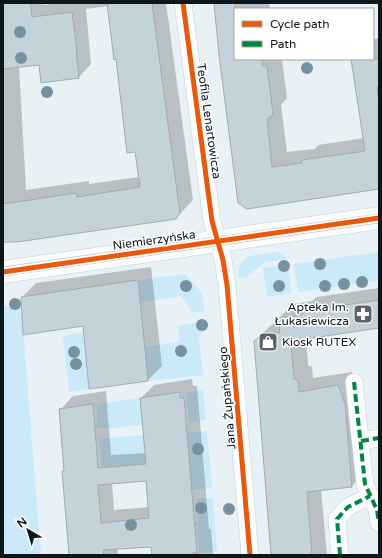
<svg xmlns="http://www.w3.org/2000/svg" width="382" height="558" font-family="'Varela Round',sans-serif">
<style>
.green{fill:#caeafa}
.shadow{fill:#0003;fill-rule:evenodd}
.building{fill:#c4d3da;stroke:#a1abb0;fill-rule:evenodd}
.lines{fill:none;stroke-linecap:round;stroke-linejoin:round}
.street-casing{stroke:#c5cfd4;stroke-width:18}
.secondary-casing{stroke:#c5cfd4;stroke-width:23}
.street{stroke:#fbfdfe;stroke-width:17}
.secondary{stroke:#fbfdfe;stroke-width:22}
.tram{stroke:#ccced0;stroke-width:1}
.quiet{stroke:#00873e;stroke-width:4;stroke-dasharray:8 4;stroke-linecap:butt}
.cycleway-casing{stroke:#fff;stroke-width:8}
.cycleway{stroke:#e8590c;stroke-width:5}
.tree{fill:#7692a0}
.labels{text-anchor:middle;stroke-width:3;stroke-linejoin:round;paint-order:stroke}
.street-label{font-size:12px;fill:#0c171c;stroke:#fff}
.poi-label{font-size:12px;fill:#0c171c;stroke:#fff;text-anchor:end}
</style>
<rect width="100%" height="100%" fill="#e7f1f6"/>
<path class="green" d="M 279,252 L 287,259 L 265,262 L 245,278 L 238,278 C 238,267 240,260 251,256 Z
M 379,252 L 379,281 L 298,292 L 294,264 Z
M 288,265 L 291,293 L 267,297 L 263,268 Z
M 185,274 L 201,292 L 205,311 L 192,312 L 181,296 L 140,302 L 138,280 Z
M 21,305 L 41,555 L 3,555 L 3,307 Z
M 205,322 L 199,338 L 203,375 L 148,381 L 145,347 L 179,342 L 178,326 Z
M 83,332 L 89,389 L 69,392 L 63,336 Z
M 203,390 L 206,420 L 189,422 L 186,392 Z
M 140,398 L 142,425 L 114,428 L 97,428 L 97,404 Z
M 207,431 L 212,488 L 187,490 L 187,482 L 191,481 L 190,467 L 186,467 L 184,454 L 189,453 L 188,440 L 183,441 L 183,433 Z
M 143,435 L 146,464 L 102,468 L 99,439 Z
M 213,498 L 217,551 L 199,553 L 197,526 L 190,526 L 190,523 L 198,522 L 196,499 Z"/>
<path class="shadow" d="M 3,3 L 44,3 L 44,5 L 58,3 L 166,3 L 193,200 L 176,218 L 3,241 ZM 108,6 L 117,58 L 136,150 L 139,177 L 89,184 L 89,181 L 26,190 L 19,66 L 40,64 L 79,77 L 91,64 L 86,9 Z
M 215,3 L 269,3 L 270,9 L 235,9 L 235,59 L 282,59 L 287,98 L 281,105 L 287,152 L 315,149 L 318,145 L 364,138 L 352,59 L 373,59 L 373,39 L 379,38 L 379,189 L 247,208 Z
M 151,267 L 162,366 L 148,380 L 90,388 L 84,325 L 22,297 L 36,283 Z
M 379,288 L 379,328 L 379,327 L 306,338 L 308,365 L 312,367 L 313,378 L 352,372 L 359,389 L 366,472 L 352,486 L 321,489 L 327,555 L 272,555 L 255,341 L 269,327 L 276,322 L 279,321 L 279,318 L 293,304 L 312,301 L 317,297 Z
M 192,379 L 193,386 L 197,386 L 209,529 L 211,529 L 213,555 L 153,555 L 152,545 L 117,548 L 118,555 L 70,555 L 63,472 L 65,469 L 60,410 L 73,396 L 106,391 L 111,455 L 146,453 L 141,398 L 154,385 ZM 147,480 L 149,507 L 114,510 L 112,483 Z"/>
<path class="building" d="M 3,3 L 30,3 L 32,17 L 72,12 L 77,52 L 76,52 L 79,78 L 41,83 L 39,65 L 3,69 Z
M 107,3 L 152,3 L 180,213 L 176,219 L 17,242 L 3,242 L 3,204 L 76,193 L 77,197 L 140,187 L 135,152 L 127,153 L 116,59 L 114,60 Z
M 214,3 L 235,3 L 235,59 L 261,59 L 263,66 L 267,66 L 273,115 L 267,119 L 272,167 L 302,163 L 302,160 L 365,151 L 351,59 L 379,59 L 379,87 L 377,87 L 379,105 L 379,189 L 247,209 L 238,203 L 219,55 Z
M 138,280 L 148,381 L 89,389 L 83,326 L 23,335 L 21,297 Z
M 379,300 L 379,328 L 299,340 L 300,342 L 291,343 L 294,379 L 298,381 L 299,392 L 338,385 L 345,404 L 352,487 L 307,492 L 312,555 L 271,555 L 254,341 L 260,336 L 280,332 L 278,318 L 302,315 L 302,311 Z
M 180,392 L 180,398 L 184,398 L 197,553 L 193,553 L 193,555 L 152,555 L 151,547 L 103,550 L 104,555 L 69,555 L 62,471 L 64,471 L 59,409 L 93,404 L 98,468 L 146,464 L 140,398 ZM 146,481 L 149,518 L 101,523 L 98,485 Z"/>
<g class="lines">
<g class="street-casing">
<path id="street" d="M 183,3 L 212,221 L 223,260 L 227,285 L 250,555
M 354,382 L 365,484 L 377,510 L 379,523
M 361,441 L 379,438
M 340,555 L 337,519 L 348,507 L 370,496"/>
</g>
<g class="secondary-casing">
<path id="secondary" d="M 3,272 L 379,218"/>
</g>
<use href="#street" class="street"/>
<use href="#secondary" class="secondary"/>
<path class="tram" d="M 3,267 L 379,214
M 3,276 L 379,223"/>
<path class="quiet" d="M 354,382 L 365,484 L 377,510 L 379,523
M 361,441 L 379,438
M 340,555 L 337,519 L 348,507 L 370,496"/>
<g class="cycleway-casing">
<path id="cycleway" d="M 183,3 L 212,221 L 223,260 L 227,285 L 250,555
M 3,272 L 379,218"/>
</g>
<use href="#cycleway" class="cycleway"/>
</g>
<g class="tree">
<circle cx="20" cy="32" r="6"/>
<circle cx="21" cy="58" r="6"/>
<circle cx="307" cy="68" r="6"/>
<circle cx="47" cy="92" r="6"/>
<circle cx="320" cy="264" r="6"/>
<circle cx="284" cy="266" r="6"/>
<circle cx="362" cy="282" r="6"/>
<circle cx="344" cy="284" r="6"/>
<circle cx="186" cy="286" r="6"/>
<circle cx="279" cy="286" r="6"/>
<circle cx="325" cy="286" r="6"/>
<circle cx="15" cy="304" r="6"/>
<circle cx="202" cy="325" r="6"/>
<circle cx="181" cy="351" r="6"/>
<circle cx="74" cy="352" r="6"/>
<circle cx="76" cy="364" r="6"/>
<circle cx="198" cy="449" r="6"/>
<circle cx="201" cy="508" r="6"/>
<circle cx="229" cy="509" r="6"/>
<circle cx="131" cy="525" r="6"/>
</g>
<defs>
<g id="pharmacy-square" transform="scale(1)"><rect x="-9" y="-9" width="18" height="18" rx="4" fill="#596368" stroke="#fff"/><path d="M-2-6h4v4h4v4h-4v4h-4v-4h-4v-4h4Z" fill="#fff"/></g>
<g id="shop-square" transform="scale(1)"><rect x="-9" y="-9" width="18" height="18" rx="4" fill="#596368" stroke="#fff"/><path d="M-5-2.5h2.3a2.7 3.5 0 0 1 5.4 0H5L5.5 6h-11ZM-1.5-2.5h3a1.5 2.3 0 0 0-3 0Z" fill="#fff"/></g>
</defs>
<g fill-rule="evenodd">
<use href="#pharmacy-square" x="363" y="314"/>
<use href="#shop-square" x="268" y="342"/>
</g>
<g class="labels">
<g class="street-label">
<text transform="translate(209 121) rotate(82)" y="4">Teofila Lenartowicza</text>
<text transform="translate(154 240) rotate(-8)" y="4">Niemierzyńska</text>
<text transform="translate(227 398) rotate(-95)" y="4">Jana Żupańskiego</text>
</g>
<g class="poi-label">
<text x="349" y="311">Apteka Im.<tspan x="349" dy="14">Łukasiewicza</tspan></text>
<text x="282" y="346" text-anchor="start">Kiosk RUTEX</text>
</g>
</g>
<rect width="382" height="558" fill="none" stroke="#0c171c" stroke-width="8"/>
<rect x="234" y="8" width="140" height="52" fill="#ffffff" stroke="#9ea2a4"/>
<rect x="242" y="21" width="20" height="6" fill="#e8590c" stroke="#9ea2a4"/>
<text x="270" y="28" font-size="12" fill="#0c171c">Cycle path</text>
<rect x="242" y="41" width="20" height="6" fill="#00873e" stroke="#9ea2a4"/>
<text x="270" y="48" font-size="12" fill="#0c171c">Path</text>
<g transform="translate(28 530) rotate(322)" stroke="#ffffff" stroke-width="3" paint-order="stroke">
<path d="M0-3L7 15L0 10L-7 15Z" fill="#0c171c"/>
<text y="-6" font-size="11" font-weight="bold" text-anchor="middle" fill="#0c171c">N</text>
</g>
</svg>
